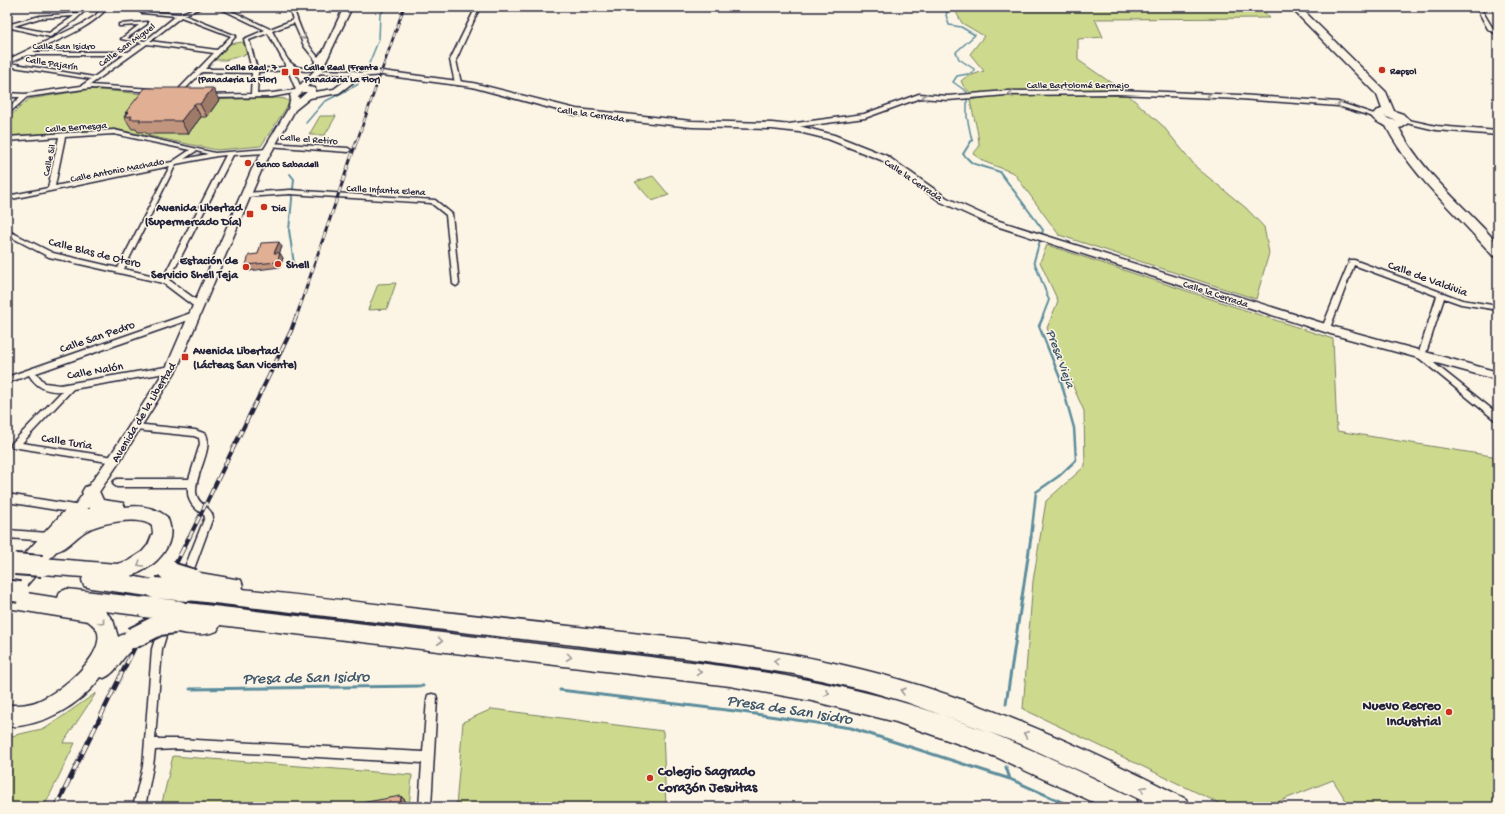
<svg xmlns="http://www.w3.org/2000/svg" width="1505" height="814" font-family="'Gochi Hand',sans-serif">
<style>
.green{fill:#cdda8d;stroke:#787e64}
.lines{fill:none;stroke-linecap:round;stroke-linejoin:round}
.stream-far3{stroke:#5c8c9c;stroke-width:1.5}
.stream-far2{stroke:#5c8c9c;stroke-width:2}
.stream-far1{stroke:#5c8c9c;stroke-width:2.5}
.stream{stroke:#5c8c9c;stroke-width:3}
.street-casing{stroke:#22223b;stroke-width:3}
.secondary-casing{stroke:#22223b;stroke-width:3}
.highway-casing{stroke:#22223b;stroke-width:3}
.street{fill:#fcf5e5;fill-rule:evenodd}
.secondary{fill:#fcf5e5;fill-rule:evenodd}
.highway{fill:#fcf5e5;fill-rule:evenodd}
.rail-far3-casing{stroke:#22223b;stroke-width:2.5}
.rail-far2-casing{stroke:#22223b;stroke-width:3}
.rail-far1-casing{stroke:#22223b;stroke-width:4}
.rail-casing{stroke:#22223b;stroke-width:4.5}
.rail-far3{stroke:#fcf5e5;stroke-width:1.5;stroke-dasharray:5;stroke-linecap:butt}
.rail-far2{stroke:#fcf5e5;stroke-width:2;stroke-dasharray:6;stroke-linecap:butt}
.rail-far1{stroke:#fcf5e5;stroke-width:2.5;stroke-dasharray:8;stroke-linecap:butt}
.rail{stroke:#fcf5e5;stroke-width:3;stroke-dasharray:10;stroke-linecap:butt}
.highway-bridge-casing{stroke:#22223b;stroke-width:24;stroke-linecap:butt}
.highway-bridge{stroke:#fcf5e5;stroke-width:20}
.wall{fill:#c2967e;stroke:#22223b}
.shaded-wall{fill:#9e7a67;stroke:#22223b}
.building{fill:#e1af93;stroke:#22223b}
.oneway{stroke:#9a9698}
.poi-dot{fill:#c8321e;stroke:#fcf5e5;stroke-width:1.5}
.labels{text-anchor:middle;stroke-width:3;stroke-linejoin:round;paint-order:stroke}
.far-street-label{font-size:10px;fill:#22223b;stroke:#fcf5e5}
.far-poi-label{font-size:10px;font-weight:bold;fill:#22223b;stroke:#fcf5e5;text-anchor:start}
.poi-label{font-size:12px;font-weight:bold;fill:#22223b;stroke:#fcf5e5;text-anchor:end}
.street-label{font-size:12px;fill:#22223b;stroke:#fcf5e5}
.water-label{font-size:13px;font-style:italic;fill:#3f576c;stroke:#fcf5e5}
.near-poi-label{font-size:14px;font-weight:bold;fill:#22223b;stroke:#fcf5e5;text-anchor:end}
.near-water-label{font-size:16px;font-style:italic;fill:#3f576c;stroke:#fcf5e5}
</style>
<rect width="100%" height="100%" fill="#fcf5e5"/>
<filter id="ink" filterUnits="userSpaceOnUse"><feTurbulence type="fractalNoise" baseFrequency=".025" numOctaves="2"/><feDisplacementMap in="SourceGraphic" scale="8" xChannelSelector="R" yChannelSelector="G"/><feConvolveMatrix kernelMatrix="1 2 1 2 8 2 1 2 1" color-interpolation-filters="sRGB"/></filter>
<g filter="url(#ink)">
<path class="green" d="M 957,7 L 1260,7 L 1270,18 L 1095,19 L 1103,37 L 1078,39 L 1078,60 L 1120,89 L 1011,91 L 973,95 L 964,87 L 961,81 L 966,77 L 984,71 L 970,54 L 984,36 L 962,23 L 956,12 Z
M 243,42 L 247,54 L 226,60 L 215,60 L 229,44 Z
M 91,89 L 207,100 L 277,98 L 285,99 L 290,102 L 261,146 L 217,150 L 115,129 L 7,136 L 7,119 L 29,99 Z
M 1127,94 L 1162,125 L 1197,168 L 1246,208 L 1264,227 L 1269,253 L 1256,299 L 1059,235 L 1014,173 L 985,162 L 973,154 L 979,147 C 979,131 973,116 970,100 L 995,96 Z
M 320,116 L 336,116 L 325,135 L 309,135 Z
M 653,176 L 669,195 L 652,201 L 635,182 Z
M 1047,245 L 1333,339 L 1337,431 L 1498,457 L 1498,807 L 1350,807 L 1333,780 L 1265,807 L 1227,807 L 1023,709 L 1033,581 L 1046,501 L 1085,466 L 1084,411 L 1047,328 L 1058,301 L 1040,262 Z
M 396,283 L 387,309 L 368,310 L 378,284 Z
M 96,693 L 63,743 L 75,743 L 44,807 L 7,807 L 7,737 L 46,728 Z
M 492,709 L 663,731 L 666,807 L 456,807 L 463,722 Z
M 173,756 L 412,775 L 409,807 L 161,807 Z"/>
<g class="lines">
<path class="stream-far3" d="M 949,7 L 946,15 L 949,25 L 961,27 L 975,35 L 956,52 L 959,59 L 974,69 L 973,73 L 957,76 L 953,82 L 967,92 L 967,117 L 972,141
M 366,71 L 379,39 L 380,15 L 386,7
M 306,123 L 324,102 L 357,85 L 362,77"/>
<path class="stream-far2" d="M 972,140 L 963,154 L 972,163 L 1000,172 L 1043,230 L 1034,261 L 1049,300 L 1042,318
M 290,174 L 294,179 L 289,230 L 294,264"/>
<path class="stream-far1" d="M 1031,538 L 1036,492 L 1059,476 L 1076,460 L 1074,428 L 1060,378 L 1039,326 L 1043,317"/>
<path class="stream" d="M 190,689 L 423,686
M 560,690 L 735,711 L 851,728 L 1010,779
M 1006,704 L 1031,537
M 1006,767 L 1010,779 L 1073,807"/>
<g class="street-casing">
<path id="street" d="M 84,7 L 89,7 L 75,20 L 50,37 L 7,27 L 7,25 L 40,16 L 78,13 ZM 74,16 L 49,33 L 14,26 L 40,18 Z
M 103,7 L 107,8 C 90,29 57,40 33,52 L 128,52 L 142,43 L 121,39 L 139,25 L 121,26 L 119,26 L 119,24 L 147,22 L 147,24 L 127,38 L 145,41 L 176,16 L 142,13 L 140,12 L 140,11 L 180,14 L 197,7 L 203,7 L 184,15 L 236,36 L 205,69 L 252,69 L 244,39 L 265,30 L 217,7 L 223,7 L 270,29 L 293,20 L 289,7 L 293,7 C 299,25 305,43 318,57 L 321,53 L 327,49 L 330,51 L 325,55 L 321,60 L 325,63 L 324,64 L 319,64 C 312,74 302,72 292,67 L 302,90 L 299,92 L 272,97 L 206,98 L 204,97 L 204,95 L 251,94 L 252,73 L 202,72 L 179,95 L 175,95 L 175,93 L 214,53 L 147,44 L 90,85 L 153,89 L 156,91 L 155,92 L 91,88 L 27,97 L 7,115 L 7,110 L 20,97 L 7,97 L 7,93 L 25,94 L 81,86 L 91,79 L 7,66 L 7,60 L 82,24 L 95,16 ZM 181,17 L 231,36 L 217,50 L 150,41 ZM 294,23 L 304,46 L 316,61 C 310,72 295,69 288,60 C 282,51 277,40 272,31 ZM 268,33 L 284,62 L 286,67 L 257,69 L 249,40 ZM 27,55 L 124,55 L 94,77 L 9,63 ZM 288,70 L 296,90 L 272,93 L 257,94 L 258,72 Z
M 476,7 L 480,7 L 456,60 L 461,83 L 458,85 L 455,83 L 450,60 Z
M 1476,7 L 1480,7 L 1492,27 L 1498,32 L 1498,35 L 1488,29 Z
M 317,70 L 355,71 L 364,75 L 361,77 L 354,75 L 315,73 L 314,72 Z
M 1117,90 L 1240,95 L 1338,102 L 1380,116 L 1377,118 L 1338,106 L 1240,99 L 1117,94 L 1006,95 L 948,100 L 920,98 L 865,118 L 781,129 L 778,127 L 781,125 L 864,114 L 919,94 L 948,96 L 1006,91 Z
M 1404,119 L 1436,126 L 1498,131 L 1498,135 L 1436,130 L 1402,122 L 1402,120 Z
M 114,130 L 215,153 L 267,149 L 270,151 L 267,153 L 233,155 L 169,280 L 202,304 L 203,306 L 202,308 L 196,308 L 163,283 L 49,257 L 7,235 L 7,230 L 53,253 L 118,268 L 170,166 L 7,200 L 7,196 L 48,188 L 59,137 L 7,141 L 7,137 ZM 114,134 L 190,150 L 172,162 L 55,186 L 65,137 ZM 196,151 L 208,154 L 184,159 ZM 226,155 L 163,278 L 124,269 L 176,164 L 217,156 Z
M 270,143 L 348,148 L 351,150 L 348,152 L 268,146 L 268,144 Z
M 290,190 L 435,200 L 452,214 L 459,284 L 456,286 L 453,284 L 446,215 L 431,203 L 290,194 L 246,197 L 243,195 L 246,193 Z
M 1350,260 L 1354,260 L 1462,300 L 1498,306 L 1498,310 L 1461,304 L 1444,298 L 1425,356 L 1498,414 L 1498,421 L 1495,420 L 1414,354 L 1415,352 L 1419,352 L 1437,296 L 1354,265 L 1330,328 L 1326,331 L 1323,330 L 1322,328 Z
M 191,313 L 194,313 L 198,315 L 197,317 L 36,373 L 45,383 L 60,385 L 171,366 L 174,367 L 175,369 L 171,372 L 73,389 L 22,443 L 114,457 L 117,458 L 118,460 L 117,462 L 114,463 L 12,447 L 11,445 L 12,443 L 62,391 C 47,392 37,388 29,375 L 7,383 L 7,377 Z
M 135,424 L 195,430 L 206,434 C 213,450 195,474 196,492 C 197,505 211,506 213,517 L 191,577 L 189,580 L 186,581 L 183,580 L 181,577 L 205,517 L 204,515 C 192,507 187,501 188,487 L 117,487 L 114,485 L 113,483 L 114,481 L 117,479 L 189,479 L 200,444 L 199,438 L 194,436 L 135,430 L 132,429 L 131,427 L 132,425 Z
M 7,494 L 75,505 L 78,506 L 79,509 L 78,512 L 75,513 L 7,502 Z
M 7,530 L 49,533 L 52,534 L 54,537 L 52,540 L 49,541 L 7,538 Z
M 164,621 L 167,623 L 169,626 L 162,649 L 155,739 L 178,739 L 423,752 L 427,699 L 428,695 L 432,694 L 436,695 L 437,699 L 431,807 L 419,807 L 422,763 L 178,749 L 155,750 L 153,766 L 145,807 L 133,807 L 143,766 L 152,649 L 159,626 L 161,623 Z"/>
</g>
<g class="secondary-casing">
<path id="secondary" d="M 344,7 L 352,7 L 321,72 L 307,87 L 315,88 L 315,92 L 334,89 L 355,73 L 382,71 L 473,83 L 576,109 L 692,121 L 772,123 L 799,126 L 834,135 L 887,156 L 947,198 L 993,219 L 1338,328 L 1498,372 L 1498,380 L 1331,334 L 987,223 L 941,202 L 881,160 L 828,139 L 799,132 L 772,129 L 692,127 L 576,115 L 472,87 L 382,75 L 360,77 L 339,93 L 310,98 L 295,110 L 262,169 L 177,369 L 118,464 L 76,526 L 71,528 L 67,526 L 61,533 L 66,538 L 64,542 L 15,599 L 7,599 L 7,573 L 69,506 L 75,505 L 110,456 L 166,368 L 252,169 L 288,109 L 291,98 L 290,95 L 314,71 ZM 303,92 L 307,92 L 299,99 L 298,96 Z"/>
</g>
<g class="highway-casing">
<path id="highway" d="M 1290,7 L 1300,7 L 1386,92 L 1394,111 L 1403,114 L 1410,121 L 1403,127 L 1399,128 C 1423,174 1465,206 1498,244 L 1498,257 L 1493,256 C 1457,213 1412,177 1386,126 C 1380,124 1375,121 1371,116 L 1376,111 L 1382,109 L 1377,95 ZM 1384,116 L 1397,121 L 1389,119 Z
M 91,485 L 97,487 L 103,500 L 123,503 L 125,507 C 140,505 155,507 167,517 C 180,545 154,568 131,576 L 162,582 L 164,588 L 162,594 L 155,597 L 91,588 L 84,586 L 82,580 L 83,577 L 42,574 L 35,572 L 33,566 L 35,560 L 42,558 L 117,564 L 128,561 L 142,552 L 148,545 L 153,533 L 152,526 C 139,515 100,523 86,531 C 74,538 62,556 47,551 L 44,545 L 47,539 L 71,522 L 67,516 L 70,511 L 76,509 L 90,509 L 82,492 L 85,487 Z
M 194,572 L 241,580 L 243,586 L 242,589 C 354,601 466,615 578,627 C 674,638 770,646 864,670 C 976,698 1083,746 1186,799 L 1189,807 L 1155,807 L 1094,777 L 1021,744 L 906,702 L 865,690 L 794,674 L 685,658 L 188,600 L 181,597 L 178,591 L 181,585 L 186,583 L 185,580 L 187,574 Z
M 67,589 L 145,598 L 152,601 L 155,607 L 152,613 L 145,616 L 105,611 L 113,620 L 118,637 L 133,629 L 140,631 L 143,638 C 139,646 134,647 128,653 C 119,662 116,673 104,678 L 101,677 C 79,706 44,726 7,727 L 7,705 C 19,705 30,705 40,700 C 60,691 103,658 98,633 C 97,628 92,624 88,621 L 7,608 L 7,590 L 58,598 L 60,592 Z
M 179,602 C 307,617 434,632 562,647 C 674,660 785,670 894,700 C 978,724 1058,760 1136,799 L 1139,807 L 1104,807 L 996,757 L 896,722 L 812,701 L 730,686 L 220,625 L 217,631 C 204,637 180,634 167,629 L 164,623 L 167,617 L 171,615 L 169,611 L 172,605 Z"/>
</g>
<use href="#street" class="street"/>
<use href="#secondary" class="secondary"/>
<use href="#highway" class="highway"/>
<g class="rail-far3-casing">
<path id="rail-far3" d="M 357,141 L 404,7"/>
</g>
<g class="rail-far2-casing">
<path id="rail-far2" d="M 296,318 L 357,140"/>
</g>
<g class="rail-far1-casing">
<path id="rail-far1" d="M 189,538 L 291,331 L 296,317"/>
</g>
<g class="rail-casing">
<path id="rail" d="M 56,807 L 189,537"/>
</g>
<use href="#rail-far3" class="rail-far3"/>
<use href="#rail-far2" class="rail-far2"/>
<use href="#rail-far1" class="rail-far1"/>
<use href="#rail" class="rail"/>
<g class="highway-bridge-casing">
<path id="highway-bridge" d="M 15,564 L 42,566
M 166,568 L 171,573 L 194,580
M 155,588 L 188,591
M 7,590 L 19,592
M 145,607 L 179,611
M 133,638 L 159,625 L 174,623"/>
</g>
<use href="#highway-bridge" class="highway-bridge"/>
</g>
<path class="wall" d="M 219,100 L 207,117 L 201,117 L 188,134 L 147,134 L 145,132 L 138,132 L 136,129 L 132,129 L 124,117 L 126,114 L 125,113 Z
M 282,247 L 279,253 L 283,258 L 280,267 L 249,271 L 246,265 L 258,254 Z"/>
<path class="shaded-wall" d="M 213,88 L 219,100 L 207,117 L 200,104 Z
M 194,104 L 201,117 L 188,134 L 181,121 Z
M 279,242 L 282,247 L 277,259 L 274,253 Z
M 280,253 L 283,258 L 280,267 L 277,262 Z
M 401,796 L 410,805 L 410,807 L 400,807 Z"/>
<path class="building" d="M 145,88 L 213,88 L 200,104 L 194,104 L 181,121 L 139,121 L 141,119 L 130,119 L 132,116 L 124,117 L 128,112 L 125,113 Z
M 279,242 L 274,253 L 280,253 L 277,262 L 246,265 L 249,255 L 258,254 L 261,243 Z
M 401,796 L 400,807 L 338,807 Z"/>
<defs><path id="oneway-chevron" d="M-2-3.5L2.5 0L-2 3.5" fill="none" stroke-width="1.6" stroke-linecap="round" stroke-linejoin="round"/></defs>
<g class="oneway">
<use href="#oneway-chevron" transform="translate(303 37) rotate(65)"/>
<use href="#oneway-chevron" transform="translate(1011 94) rotate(178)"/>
<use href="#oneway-chevron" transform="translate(1210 96) rotate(-177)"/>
<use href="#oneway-chevron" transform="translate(925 97) rotate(-178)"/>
<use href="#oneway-chevron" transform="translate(1340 105) rotate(-168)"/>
<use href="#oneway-chevron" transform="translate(140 564) rotate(149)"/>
<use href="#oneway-chevron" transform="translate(102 622) rotate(53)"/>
<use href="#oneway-chevron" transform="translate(440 641) rotate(7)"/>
<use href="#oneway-chevron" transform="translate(569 657) rotate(7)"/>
<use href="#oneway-chevron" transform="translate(776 661) rotate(-171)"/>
<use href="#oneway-chevron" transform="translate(699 672) rotate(7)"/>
<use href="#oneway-chevron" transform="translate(903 691) rotate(-164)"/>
<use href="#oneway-chevron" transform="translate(827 693) rotate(13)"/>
<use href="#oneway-chevron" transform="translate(1026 734) rotate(-158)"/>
<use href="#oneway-chevron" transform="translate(1143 789) rotate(-152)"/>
</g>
</g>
<g class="poi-dot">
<circle cx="1382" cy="70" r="4"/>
<rect x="281" y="68" width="8" height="8" rx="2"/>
<rect x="292" y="68" width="8" height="8" rx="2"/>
<circle cx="248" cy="163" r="4"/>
<circle cx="264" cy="207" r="4"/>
<rect x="246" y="210" width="8" height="8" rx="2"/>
<circle cx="278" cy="264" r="4"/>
<circle cx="246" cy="267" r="4"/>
<rect x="181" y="353" width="8" height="8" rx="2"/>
<circle cx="1449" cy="712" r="4"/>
<circle cx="650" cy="778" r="4"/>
</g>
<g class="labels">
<g class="far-street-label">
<text transform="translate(126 44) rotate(-36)" y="4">Calle San Miguel</text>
<text x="64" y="49">Calle San Isidro</text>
<text transform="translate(52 62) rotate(9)" y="4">Calle Pajarín</text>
<text x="1078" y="88">Calle Bartolomé Bermejo</text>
<text transform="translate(591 113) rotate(8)" y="4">Calle la Cerrada</text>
<text transform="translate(76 126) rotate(-4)" y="4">Calle Bernesga</text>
<text transform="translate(309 138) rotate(4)" y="4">Calle el Retiro</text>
<text transform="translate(48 160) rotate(-78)" y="4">Calle Sil</text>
<text transform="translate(117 169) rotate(-11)" y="4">Calle Antonio Machado</text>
<text transform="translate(914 179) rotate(34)" y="4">Calle la Cerrada</text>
<text transform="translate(386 189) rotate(3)" y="4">Calle Infanta Elena</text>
<text transform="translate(1216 293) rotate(18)" y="4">Calle la Cerrada</text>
</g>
<g class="far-poi-label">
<text x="277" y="70" text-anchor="end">Calle Real, 7<tspan x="277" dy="12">(Panaderia La Flor)</tspan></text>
<text x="304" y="70">Calle Real (Frente<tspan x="304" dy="12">Panaderia La Flor)</tspan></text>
<text x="1390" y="74">Repsol</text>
<text x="256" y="167">Banco Sabadell</text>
<text x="272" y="211">Dia</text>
</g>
<g class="poi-label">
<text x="242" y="211">Avenida Libertad<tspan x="242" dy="14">(Supermercado Día)</tspan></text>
<text x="238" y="264">Estación de<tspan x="238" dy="14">Servicio Shell Teja</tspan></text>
<text x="286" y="268" text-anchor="start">Shell</text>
<text x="193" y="354" text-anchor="start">Avenida Libertad<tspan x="193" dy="14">(Lácteas San Vicente)</tspan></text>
</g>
<g class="street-label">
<text transform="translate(95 252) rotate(14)" y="4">Calle Blas de Otero</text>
<text transform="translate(1428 278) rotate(20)" y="4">Calle de Valdivia</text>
<text transform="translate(97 336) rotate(-19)" y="4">Calle San Pedro</text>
<text transform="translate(95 370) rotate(-10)" y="4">Calle Nalón</text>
<text transform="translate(143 412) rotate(-59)" y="4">Avenida de la Libertad</text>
<text transform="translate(67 441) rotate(9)" y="4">Calle Turia</text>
</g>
<g class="water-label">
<text transform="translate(1062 358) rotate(70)" y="5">Presa Vieja</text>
</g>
<g class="near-poi-label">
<text x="1441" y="709">Nuevo Recreo<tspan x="1441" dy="16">Industrial</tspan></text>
<text x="658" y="775" text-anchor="start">Colegio Sagrado<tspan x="658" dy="16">Corazón Jesuitas</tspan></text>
</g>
<g class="near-water-label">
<text transform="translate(306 676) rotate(-1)" y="6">Presa de San Isidro</text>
<text transform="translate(790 708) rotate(9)" y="6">Presa de San Isidro</text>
</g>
</g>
<rect width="1505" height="814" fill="none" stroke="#fcf5e5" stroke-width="24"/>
<rect x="12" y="12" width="1481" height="790" fill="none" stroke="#22223b" stroke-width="1.5" filter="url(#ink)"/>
</svg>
